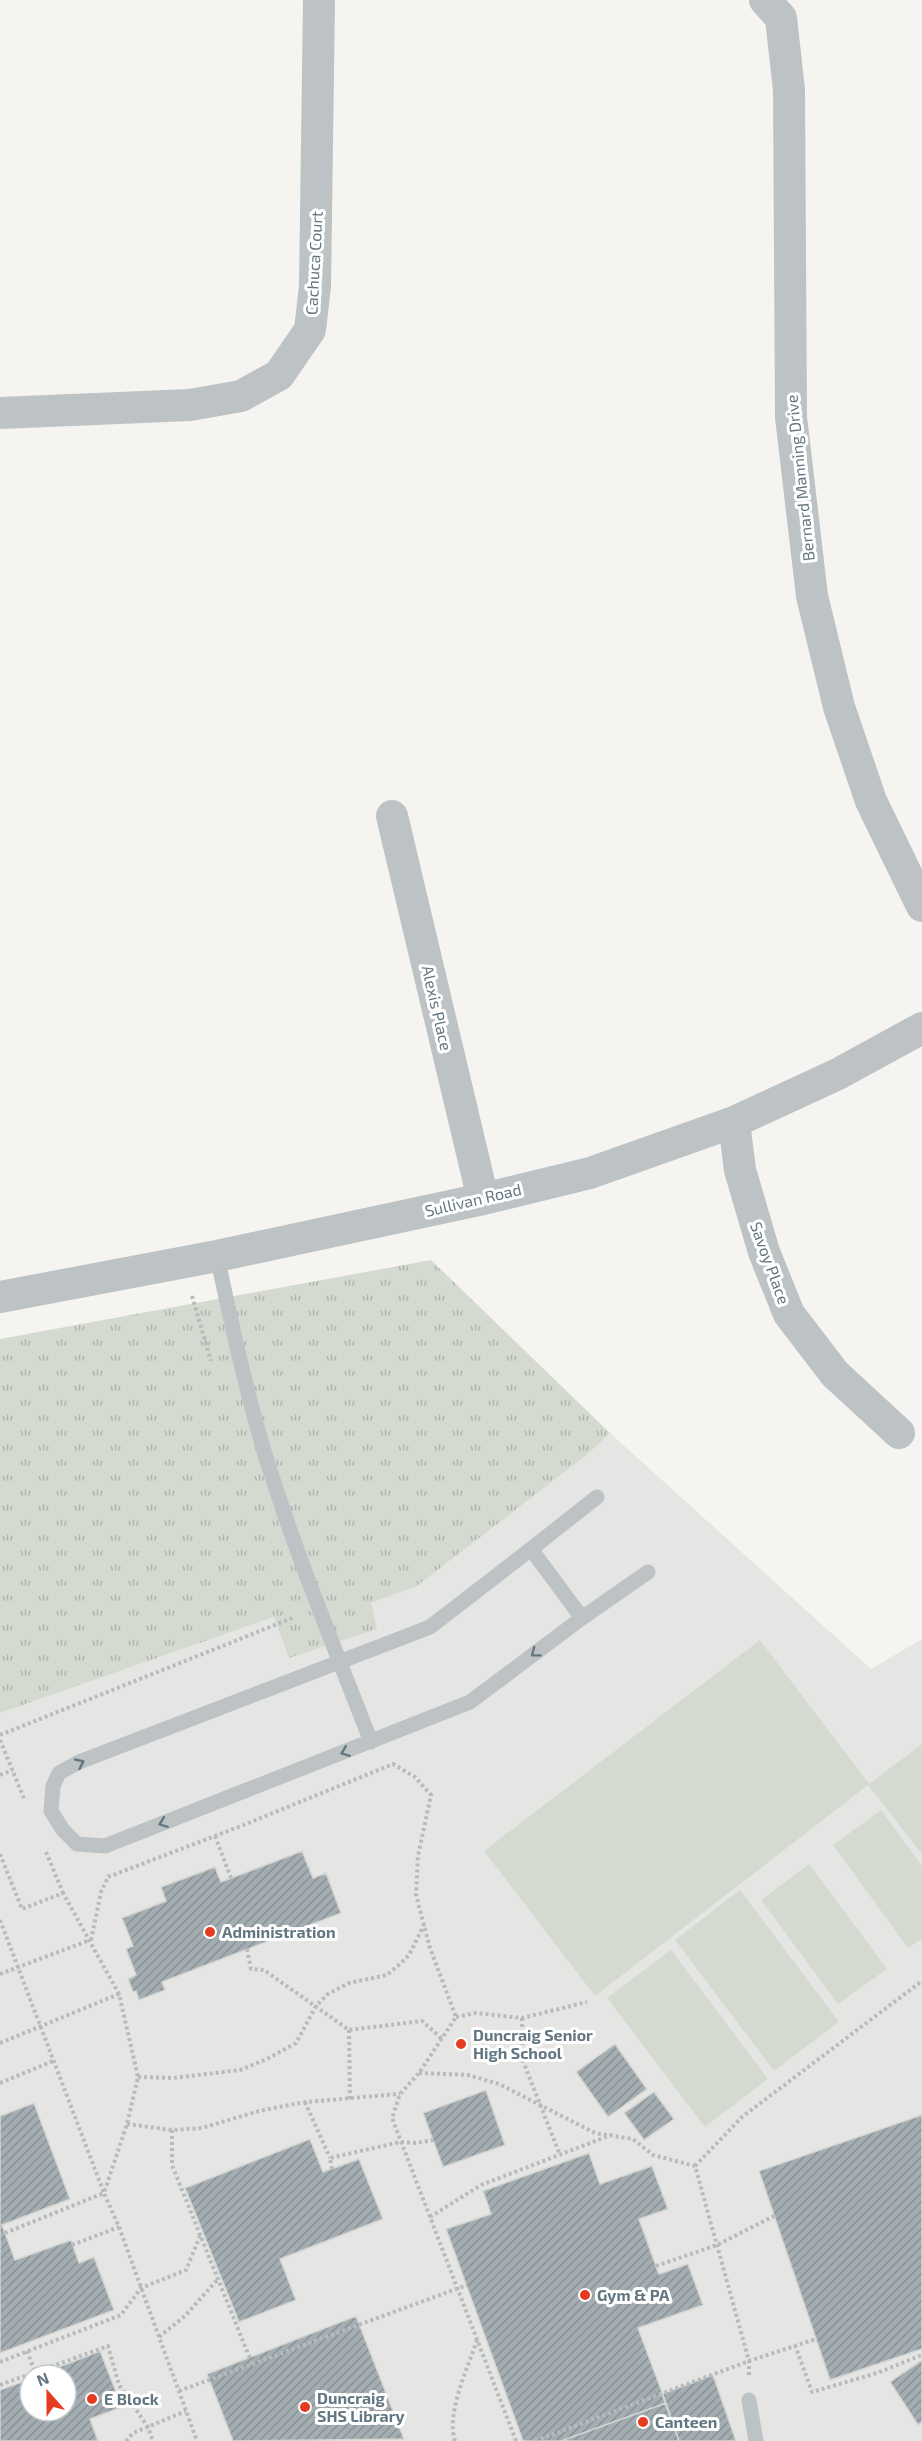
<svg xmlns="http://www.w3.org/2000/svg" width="922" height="2441" font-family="'Exo 2',sans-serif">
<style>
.built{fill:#e5e6e4;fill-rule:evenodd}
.grass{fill:url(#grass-tufts)}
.pitch{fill:#d4dad0}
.building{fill:url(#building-hatch);stroke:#d6d6d3;stroke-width:1.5}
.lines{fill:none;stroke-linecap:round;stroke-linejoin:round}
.path{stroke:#b7bbbd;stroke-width:4;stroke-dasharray:3 3;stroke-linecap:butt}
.lane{stroke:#bdc2c5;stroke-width:15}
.street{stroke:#bdc2c5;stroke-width:32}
.oneway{stroke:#637782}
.poi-dot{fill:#e43b21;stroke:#fff;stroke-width:2}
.labels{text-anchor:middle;stroke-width:6;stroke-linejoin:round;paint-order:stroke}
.street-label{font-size:16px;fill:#637782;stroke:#fff}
.poi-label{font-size:16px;font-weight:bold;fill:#637782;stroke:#fff;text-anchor:start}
</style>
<defs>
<pattern id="grass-tufts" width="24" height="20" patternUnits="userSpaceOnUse" patternTransform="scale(1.5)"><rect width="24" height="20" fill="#d4dad0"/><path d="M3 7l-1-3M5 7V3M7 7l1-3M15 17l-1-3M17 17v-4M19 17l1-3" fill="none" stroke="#b0b6ae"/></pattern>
<pattern id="building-hatch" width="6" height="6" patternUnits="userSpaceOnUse" patternTransform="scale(1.5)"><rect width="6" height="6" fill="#a4aeb2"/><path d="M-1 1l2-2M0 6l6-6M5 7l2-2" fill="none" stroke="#899296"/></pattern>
</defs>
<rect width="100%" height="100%" fill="#f5f4f0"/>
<path class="built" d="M 610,1433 L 871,1669 L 922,1639 L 922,2441 L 0,2441 L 0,1713 L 274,1617 L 376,1629 L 370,1603 L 417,1586 L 588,1454 ZM 30,2375 L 66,2375 L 66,2411 L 30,2411 Z"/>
<path class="grass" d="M 431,1260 L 610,1433 L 588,1454 L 417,1586 L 371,1603 L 377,1629 L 289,1658 L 274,1617 L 0,1713 L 0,1339 Z"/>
<path class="pitch" d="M 760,1640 L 869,1784 L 922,1744 L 922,1854 L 868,1785 L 595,1996 L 484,1851 Z
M 881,1810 L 922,1866 L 922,1939 L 908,1948 L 833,1845 Z
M 809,1864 L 887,1969 L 838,2004 L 761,1900 Z
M 740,1890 L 839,2022 L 774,2071 L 675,1940 Z
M 671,1950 L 768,2079 L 705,2127 L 607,1998 Z"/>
<path class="building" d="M 302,1851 L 313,1878 L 326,1873 L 341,1913 L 162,1982 L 165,1990 L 139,2000 L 136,1991 L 133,1992 L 128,1979 L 136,1975 L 126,1949 L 133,1946 L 122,1918 L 166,1901 L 161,1887 L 215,1867 L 221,1882 Z
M 615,2044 L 647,2089 L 608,2117 L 576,2072 Z
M 486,2090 L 505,2145 L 443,2167 L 423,2113 Z
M 654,2092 L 674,2119 L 644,2140 L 624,2113 Z
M 34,2103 L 70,2199 L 2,2225 L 15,2260 L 71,2240 L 79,2263 L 94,2257 L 114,2310 L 0,2353 L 0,2116 Z
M 922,2115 L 922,2349 L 830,2380 L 759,2171 Z
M 310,2139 L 323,2172 L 359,2159 L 383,2219 L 280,2259 L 296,2300 L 239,2322 L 185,2188 Z
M 589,2153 L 600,2184 L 652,2166 L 668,2209 L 639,2219 L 656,2266 L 659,2274 L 688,2264 L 703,2305 L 638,2328 L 666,2403 L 561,2441 L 523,2441 L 446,2229 L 491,2214 L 483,2191 Z
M 356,2316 L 404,2439 L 233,2441 L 207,2374 Z
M 100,2351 L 122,2407 L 90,2419 L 98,2441 L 0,2441 L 0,2390 L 30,2379 L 30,2411 L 66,2411 L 66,2375 L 39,2375 Z
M 922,2360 L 922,2422 L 918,2425 L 890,2382 Z
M 713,2375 L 736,2441 L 679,2441 L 662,2394 Z
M 666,2403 L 679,2441 L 561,2441 Z"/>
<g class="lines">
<path class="path" d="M 192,1296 L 211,1361
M 0,1735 L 295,1617
M 0,1740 L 25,1801
M 0,1775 L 13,1770
M 215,1836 L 231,1878
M 46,1852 L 63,1893
M 0,1854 L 22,1909 L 63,1893 L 119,1994 L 138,2077 L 127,2124 L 104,2193 L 119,2227 L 197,2441
M 108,1877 L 241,1826 L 393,1764 L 415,1777 L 431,1795 L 418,1856 L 416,1895 L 430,1948 L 456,2017 L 419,2073 L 400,2094 L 392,2118 L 516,2441
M 0,1920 L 104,2193 L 5,2233
M 91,1940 L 101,1892 L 109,1875
M 247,1949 L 251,1969 L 264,1970 L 349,2030 L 422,2021 L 442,2039
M 0,1974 L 90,1940
M 456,2017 L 476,2013 L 522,2018 L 587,2002
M 522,2018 L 523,2061 L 560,2155
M 349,2030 L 350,2100
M 0,2043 L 119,1994
M 419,2073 L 468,2075 L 499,2084 L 595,2133 L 633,2139 L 653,2155 L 695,2166 L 749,2361 L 749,2375
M 138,2077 L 173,2078 L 240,2070 L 267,2059 L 296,2043 L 316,2006 L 328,1994 L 349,1983 L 387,1975 L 401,1963 L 409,1955 L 424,1925
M 0,2083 L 53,2061
M 305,2102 L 330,2158
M 127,2124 L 172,2130 L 202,2128 L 259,2111 L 305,2102 L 400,2094
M 172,2130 L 172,2165 L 253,2366
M 695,2166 L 742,2117 L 922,1981
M 332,2169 L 330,2158 L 400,2142 L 417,2143 L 433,2140
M 430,2217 L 481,2185 L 611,2135
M 72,2245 L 119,2227
M 656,2266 L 717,2245 L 774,2216
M 159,2337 L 186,2315 L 218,2279
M 795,2345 L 812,2392 L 877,2373 L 922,2355
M 27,2351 L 35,2372
M 0,2362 L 121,2315 L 141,2288 L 186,2270 L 200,2236
M 0,2385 L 108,2346 L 119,2385 L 148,2427 L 153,2441
M 179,2391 L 467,2285
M 126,2441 L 133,2433 L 186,2411
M 455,2441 C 446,2412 468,2368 477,2340
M 535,2441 L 749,2361 L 816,2339"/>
<path class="lane" d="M 217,1256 C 231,1321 245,1387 264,1451 C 294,1550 334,1646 371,1742
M 531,1549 L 597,1497
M 582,1618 L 531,1549 L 430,1627 L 79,1762 L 59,1773 L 53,1786 L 51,1811 L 63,1830 L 77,1844 L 105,1846 L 470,1702 L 582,1618 L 648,1572
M 749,2400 L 756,2441"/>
<path class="street" d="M 765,0 L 781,18 L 789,90 L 791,417 L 812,596 L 839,707 L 871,801 L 922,906
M 0,413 L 190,405 L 241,396 L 279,375 L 310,330 L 315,286 L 319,0
M 392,816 L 483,1199
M 734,1122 L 740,1170 L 764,1252 L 789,1314 L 835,1374 L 899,1433
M 0,1297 L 217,1256 L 483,1199 L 590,1173 L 734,1122 L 838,1074 L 922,1028"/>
</g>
<defs><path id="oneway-chevron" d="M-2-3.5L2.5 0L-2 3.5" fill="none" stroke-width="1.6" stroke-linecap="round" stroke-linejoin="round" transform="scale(1.5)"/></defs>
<g class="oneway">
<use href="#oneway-chevron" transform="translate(535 1653) rotate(143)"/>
<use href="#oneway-chevron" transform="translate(345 1752) rotate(159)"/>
<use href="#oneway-chevron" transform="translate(80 1763) rotate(-25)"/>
<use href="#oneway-chevron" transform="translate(163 1823) rotate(159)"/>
</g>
<g class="poi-dot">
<circle cx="210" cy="1932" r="6"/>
<circle cx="461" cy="2044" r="6"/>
<circle cx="585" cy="2295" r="6"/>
<circle cx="92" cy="2399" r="6"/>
<circle cx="305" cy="2407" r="6"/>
<circle cx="643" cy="2422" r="6"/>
</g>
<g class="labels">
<g class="street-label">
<text transform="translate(314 263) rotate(-87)" y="6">Cachuca Court</text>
<text transform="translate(800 478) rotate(-96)" y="6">Bernard Manning Drive</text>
<text transform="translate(437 1008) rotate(77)" y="6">Alexis Place</text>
<text transform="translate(473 1200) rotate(-13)" y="6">Sullivan Road</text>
<text transform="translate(770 1263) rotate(70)" y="6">Savoy Place</text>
</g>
<g class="poi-label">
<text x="222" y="1938">Administration</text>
<text x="473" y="2041">Duncraig Senior<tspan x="473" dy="18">High School</tspan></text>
<text x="597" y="2301">Gym &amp; PA</text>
<text x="317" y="2404">Duncraig<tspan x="317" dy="18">SHS Library</tspan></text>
<text x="104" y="2405">E Block</text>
<text x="655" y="2428">Canteen</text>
</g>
</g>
<g transform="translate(48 2393) rotate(339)"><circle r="28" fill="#ffffff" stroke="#c1c9cd" stroke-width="1.5"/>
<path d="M0-4.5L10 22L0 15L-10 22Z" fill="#e43b21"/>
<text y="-9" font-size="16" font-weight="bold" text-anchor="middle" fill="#637782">N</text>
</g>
</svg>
